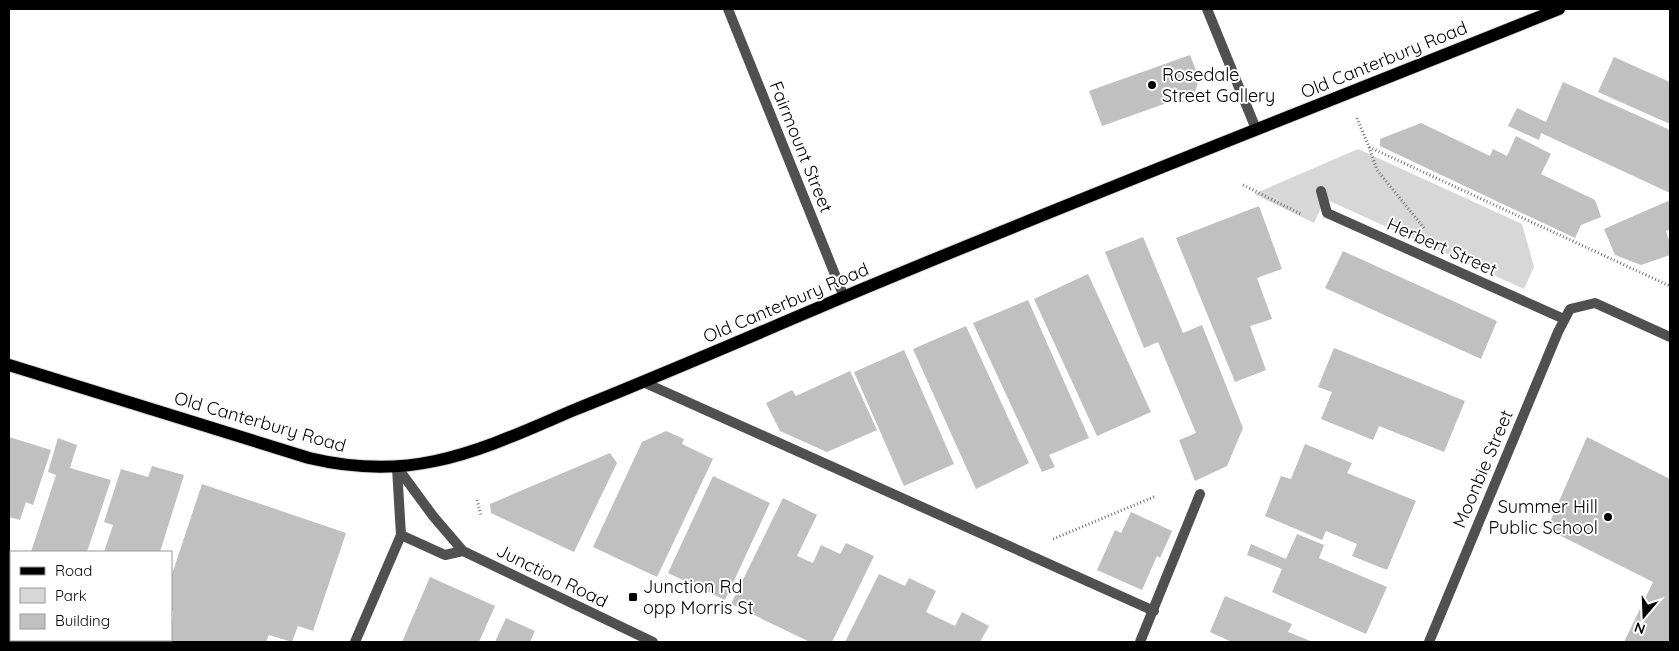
<svg xmlns="http://www.w3.org/2000/svg" width="1679" height="651" font-family="Quicksand,sans-serif">
<style>
.green{fill:#d7d7d7}
.building{fill:#c0c0c0}
.lines{fill:none;stroke-linecap:round;stroke-linejoin:round}
.primary-casing{stroke:#dbdbdb;stroke-width:14}
.path{stroke:#727272;stroke-width:3;stroke-dasharray:1 2.5;stroke-linecap:butt}
.service{stroke:#505050;stroke-width:10}
.minor{stroke:#505050;stroke-width:10}
.primary{stroke:#000;stroke-width:12}
.poi-dot{fill:#000;stroke:#fff;stroke-width:2}
.labels{text-anchor:middle;stroke-width:4;stroke-linejoin:round;paint-order:stroke}
.street-label{font-size:18px;fill:#000;stroke:#fff}
.poi-label{font-size:18px;fill:#000;stroke:#fff;text-anchor:start}
</style>
<rect width="100%" height="100%" fill="#fff"/>
<path class="green" d="M 1358,149 L 1522,224 L 1534,267 L 1524,289 L 1325,199 L 1314,223 L 1254,194 Z"/>
<path class="building" d="M 1190,55 L 1199,78 L 1195,93 L 1102,126 L 1089,91 Z
M 1614,57 L 1670,82 L 1670,124 L 1598,92 Z
M 1563,82 L 1670,130 L 1670,193 L 1541,133 L 1539,140 L 1508,126 L 1517,108 L 1546,122 Z
M 1421,123 L 1490,156 L 1493,149 L 1507,156 L 1516,136 L 1551,154 L 1541,174 L 1595,200 L 1601,217 L 1581,225 L 1575,238 L 1380,146 L 1380,139 Z
M 1668,201 L 1670,202 L 1670,230 L 1666,231 L 1670,243 L 1670,255 L 1641,265 L 1615,255 L 1604,229 Z
M 1259,206 L 1282,269 L 1257,278 L 1272,319 L 1250,326 L 1266,370 L 1235,382 L 1176,238 Z
M 1143,237 L 1183,333 L 1202,325 L 1243,428 L 1227,466 L 1195,481 L 1179,440 L 1196,433 L 1158,342 L 1144,348 L 1105,252 Z
M 1343,251 L 1497,321 L 1481,359 L 1325,288 Z
M 1088,274 L 1151,412 L 1097,436 L 1034,299 Z
M 1028,300 L 1089,438 L 1049,455 L 1055,467 L 1042,472 L 973,323 Z
M 966,326 L 1029,463 L 976,489 L 913,349 Z
M 1334,348 L 1465,401 L 1444,452 L 1379,426 L 1373,440 L 1321,419 L 1332,392 L 1318,387 Z
M 904,350 L 954,464 L 904,486 L 854,372 Z
M 850,371 L 877,430 L 827,452 L 780,431 L 766,403 L 792,390 L 796,396 Z
M 666,431 L 684,439 L 682,444 L 713,459 L 657,577 L 593,547 L 642,442 Z
M 9,437 L 51,450 L 33,505 L 26,502 L 20,520 L 9,517 Z
M 1587,437 L 1670,479 L 1670,642 L 1624,642 L 1653,582 L 1547,529 Z
M 58,438 L 77,445 L 70,468 L 111,480 L 87,552 L 31,552 L 56,475 L 48,472 Z
M 1305,444 L 1352,463 L 1347,473 L 1416,501 L 1387,570 L 1352,556 L 1357,544 L 1326,531 L 1322,540 L 1265,516 L 1281,476 L 1291,479 Z
M 610,453 L 617,463 L 574,552 L 491,513 L 490,504 Z
M 152,466 L 184,475 L 160,552 L 104,552 L 113,525 L 104,522 L 121,469 L 148,477 Z
M 713,476 L 770,503 L 725,600 L 668,573 Z
M 202,484 L 346,533 L 313,631 L 298,626 L 292,642 L 269,635 L 266,642 L 162,642 L 163,640 L 171,640 L 173,611 L 171,611 L 171,577 Z
M 783,498 L 817,515 L 797,556 L 813,563 L 821,545 L 840,554 L 846,543 L 874,556 L 832,642 L 810,642 L 731,604 Z
M 1131,512 L 1172,531 L 1160,558 L 1157,556 L 1142,590 L 1097,570 L 1115,530 L 1121,533 Z
M 1297,534 L 1324,545 L 1319,558 L 1387,587 L 1366,634 L 1272,592 L 1282,569 L 1247,555 L 1251,544 L 1286,559 Z
M 879,574 L 905,586 L 909,578 L 936,591 L 926,612 L 955,626 L 962,612 L 989,626 L 980,642 L 845,642 Z
M 430,577 L 495,606 L 479,642 L 402,642 Z
M 1225,596 L 1292,624 L 1288,632 L 1313,642 L 1232,642 L 1210,632 Z
M 506,618 L 535,631 L 530,642 L 495,642 Z"/>
<g class="lines">
<g class="primary-casing">
<path id="primary" d="M 9,365 L 309,458 C 351,468 393,470 435,461 C 483,451 529,429 574,410 C 664,374 752,336 841,298 C 1079,198 1320,105 1559,9"/>
</g>
<path class="path" d="M 1357,118 L 1369,147 L 1670,286
M 1369,147 L 1377,170 L 1424,228
M 1243,185 L 1301,214
M 477,500 L 481,515
M 1053,539 L 1156,496
M 9,609 L 11,609"/>
<path class="service" d="M 1321,191 L 1327,213 L 1564,319
M 643,382 L 1154,611
M 1140,642 L 1200,494"/>
<path class="minor" d="M 728,9 L 844,297
M 1207,9 L 1256,129
M 397,467 L 433,516 L 463,551 L 653,642
M 401,535 L 445,555 L 463,551
M 355,642 L 401,535 L 397,468
M 1429,642 L 1558,332 L 1570,309 L 1595,303 L 1670,337"/>
<use href="#primary" class="primary"/>
</g>
<g class="poi-dot">
<circle cx="1152" cy="85" r="5"/>
<circle cx="1608" cy="517" r="5"/>
<rect x="628" y="592" width="10" height="10" rx="2.5"/>
</g>
<g class="labels">
<g class="street-label">
<text transform="translate(1384 60) rotate(-22)" y="6">Old Canterbury Road</text>
<text transform="translate(801 147) rotate(68)" y="6">Fairmount Street</text>
<text transform="translate(1442 247) rotate(24)" y="6">Herbert Street</text>
<text transform="translate(786 303) rotate(-23)" y="6">Old Canterbury Road</text>
<text transform="translate(260 422) rotate(16)" y="6">Old Canterbury Road</text>
<text transform="translate(1483 469) rotate(-67)" y="6">Moonbie Street</text>
<text transform="translate(552 576) rotate(26)" y="6">Junction Road</text>
</g>
<g class="poi-label">
<text x="1162" y="81">Rosedale<tspan x="1162" dy="21">Street Gallery</tspan></text>
<text x="1598" y="513" text-anchor="end">Summer Hill<tspan x="1598" dy="21">Public School</tspan></text>
<text x="643" y="593">Junction Rd<tspan x="643" dy="21">opp Morris St</tspan></text>
</g>
</g>
<rect width="1679" height="651" fill="none" stroke="#000000" stroke-width="20"/>
<rect x="10" y="551" width="162" height="90" fill="#ffffff" stroke="#999999"/>
<rect x="20" y="567" width="25" height="8" fill="#000000" stroke="#999999"/>
<text x="55" y="576" font-size="15" fill="#000000">Road</text>
<rect x="20" y="588" width="25" height="15" fill="#d7d7d7" stroke="#999999"/>
<text x="55" y="601" font-size="15" fill="#000000">Park</text>
<rect x="20" y="614" width="25" height="15" fill="#c0c0c0" stroke="#999999"/>
<text x="55" y="626" font-size="15" fill="#000000">Building</text>
<g transform="translate(1644 616) rotate(199)" stroke="#ffffff" stroke-width="4" paint-order="stroke">
<path d="M0-4L9 19L0 12L-9 19Z" fill="#000000"/>
<text y="-8" font-size="14" font-weight="bold" text-anchor="middle" fill="#000000">N</text>
</g>
</svg>
